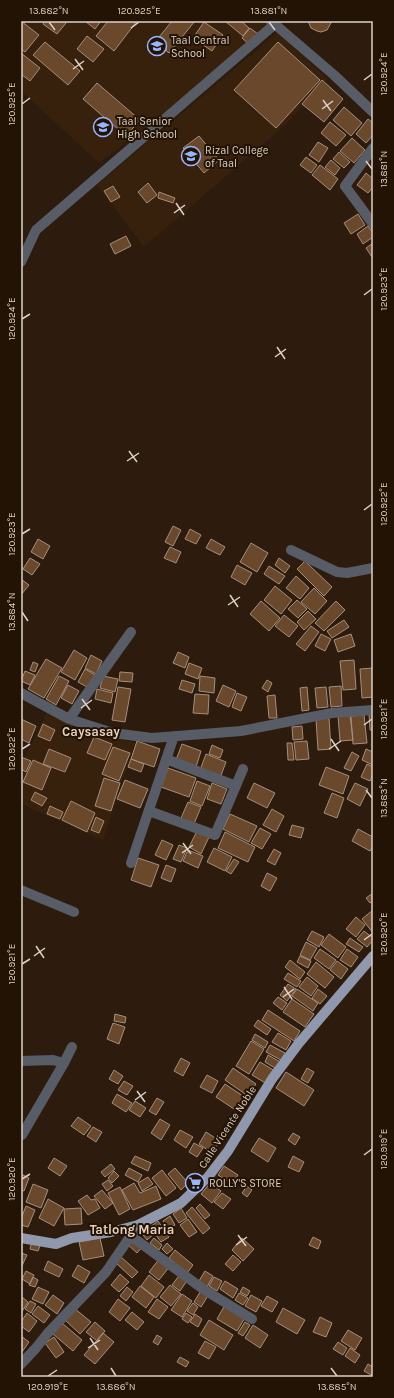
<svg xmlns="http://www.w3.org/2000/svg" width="394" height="1398" font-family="Karla,sans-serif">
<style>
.built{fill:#37200c}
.building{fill:#69482c;stroke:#a48e7c}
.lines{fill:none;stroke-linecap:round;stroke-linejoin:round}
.minor{stroke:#585c66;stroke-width:10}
.major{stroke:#8f98ac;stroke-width:10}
.ticks{fill:none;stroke:#dcd0c7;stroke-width:1.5}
.labels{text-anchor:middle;stroke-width:4;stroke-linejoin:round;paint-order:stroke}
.poi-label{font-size:11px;fill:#dcd0c7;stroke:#231305;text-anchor:start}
.street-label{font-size:11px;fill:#dcd0c7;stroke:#231305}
.quarter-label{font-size:13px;font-weight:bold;fill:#e6cfbc;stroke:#231305}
.neatline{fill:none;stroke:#dcd0c7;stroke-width:1.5}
.ticks-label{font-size:10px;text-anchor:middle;fill:#dcd0c7}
</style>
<rect width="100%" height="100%" fill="#2d1c0e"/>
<path class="built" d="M 21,21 L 267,21 L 272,25 L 211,78 L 99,163 L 21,91 Z
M 277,33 L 328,79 L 283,127 L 144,247 L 97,185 Z
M 47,712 L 89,735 L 135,742 L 103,840 L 21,804 L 21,765 Z"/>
<path class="building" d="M 21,21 L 39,35 L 25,52 L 21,49 Z
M 45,21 L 64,21 L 66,23 L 57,34 L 43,24 Z
M 85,21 L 101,21 L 95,29 Z
M 108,21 L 137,21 L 114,51 L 96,36 Z
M 172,21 L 195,21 L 169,53 L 155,42 Z
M 225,21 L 241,21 L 249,28 L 243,36 Z
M 308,21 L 332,21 L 327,30 L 321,32 L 317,31 L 311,28 Z
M 204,22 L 223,35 L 212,51 L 193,38 Z
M 250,28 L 258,34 L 249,44 L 242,38 Z
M 87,36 L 104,49 L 93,62 L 77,49 Z
M 45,42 L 80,71 L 68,85 L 33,55 Z
M 278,42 L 320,80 L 276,128 L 234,90 Z
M 21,53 L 40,68 L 30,81 L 21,74 Z
M 322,80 L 343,99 L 324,122 L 302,104 Z
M 97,83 L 140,120 L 126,136 L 83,99 Z
M 344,107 L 362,123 L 351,136 L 333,120 Z
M 368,119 L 373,123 L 373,135 L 366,143 L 356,134 Z
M 330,122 L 346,135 L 336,146 L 321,133 Z
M 199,136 L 219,160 L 204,173 L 183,148 Z
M 352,138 L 365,150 L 354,163 L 340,151 Z
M 318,142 L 328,148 L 319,162 L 309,155 Z
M 339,152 L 350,162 L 344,168 L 333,159 Z
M 306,157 L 317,165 L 311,173 L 300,165 Z
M 331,160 L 340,168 L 335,175 L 325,167 Z
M 320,165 L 338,179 L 330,190 L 312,175 Z
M 366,173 L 373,179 L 373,187 L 368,193 L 357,185 Z
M 148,183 L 157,195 L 147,203 L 138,192 Z
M 113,186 L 120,197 L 111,202 L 104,191 Z
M 159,192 L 175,198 L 173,203 L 158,198 Z
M 358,214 L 365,225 L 351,234 L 344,223 Z
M 368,226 L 373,233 L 373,237 L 363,244 L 357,234 Z
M 126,236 L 131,246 L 115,254 L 110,244 Z
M 373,243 L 373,256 L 372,257 L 366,248 Z
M 173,526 L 181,530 L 173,546 L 165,542 Z
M 190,529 L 201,535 L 196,544 L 185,539 Z
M 38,539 L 50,546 L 43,559 L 31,552 Z
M 211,539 L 225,547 L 220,555 L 206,548 Z
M 251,543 L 268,553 L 257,572 L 240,562 Z
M 170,547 L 181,552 L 176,563 L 164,558 Z
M 30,558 L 40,564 L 32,575 L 23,569 Z
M 279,558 L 290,566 L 285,573 L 275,565 Z
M 305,561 L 332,587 L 324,596 L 297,569 Z
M 237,565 L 252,573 L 245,585 L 231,577 Z
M 269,566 L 285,576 L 279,584 L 264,574 Z
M 296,576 L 309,588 L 300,599 L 286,588 Z
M 21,579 L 29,585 L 21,595 Z
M 275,586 L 292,600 L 281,614 L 264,600 Z
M 314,588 L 327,601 L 315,614 L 301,602 Z
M 297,600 L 307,609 L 298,618 L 288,609 Z
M 261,601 L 280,618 L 269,631 L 250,614 Z
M 336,601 L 345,610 L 324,631 L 315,623 Z
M 308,611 L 316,619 L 304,630 L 297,622 Z
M 284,615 L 298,626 L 289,637 L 275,626 Z
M 344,620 L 349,627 L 332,638 L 327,631 Z
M 311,626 L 319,632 L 305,651 L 296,644 Z
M 321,634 L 331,639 L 325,651 L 315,646 Z
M 351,634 L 355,646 L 338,652 L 334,640 Z
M 74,650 L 87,658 L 75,680 L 61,672 Z
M 178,652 L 189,657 L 185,668 L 173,663 Z
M 91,655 L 102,661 L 96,674 L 85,668 Z
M 46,659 L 62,668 L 44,698 L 28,689 Z
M 354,660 L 356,689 L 343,690 L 340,661 Z
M 33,662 L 38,664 L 35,672 L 30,670 Z
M 189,663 L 202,668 L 198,679 L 185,674 Z
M 373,668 L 373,697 L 362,698 L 360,669 Z
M 85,669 L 95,675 L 87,687 L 78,682 Z
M 25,671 L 35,675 L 30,685 L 21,681 Z
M 120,672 L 133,673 L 132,682 L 119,681 Z
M 59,676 L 69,681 L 56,705 L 46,699 Z
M 103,676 L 118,679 L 115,692 L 100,688 Z
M 200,676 L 215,678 L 214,693 L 199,691 Z
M 182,680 L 195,684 L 192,693 L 179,689 Z
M 267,680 L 272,683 L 268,692 L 262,688 Z
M 68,685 L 79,691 L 72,704 L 61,698 Z
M 223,685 L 236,691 L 229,707 L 216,701 Z
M 341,686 L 342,706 L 331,707 L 329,687 Z
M 118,687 L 131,689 L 125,722 L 112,720 Z
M 307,687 L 309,710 L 302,711 L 300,688 Z
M 326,687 L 328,707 L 317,708 L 315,688 Z
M 97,689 L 113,693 L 111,703 L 95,699 Z
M 237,693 L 247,697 L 241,711 L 232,707 Z
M 195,694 L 209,695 L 208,714 L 193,713 Z
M 275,695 L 277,718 L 269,718 L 267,696 Z
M 373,712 L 373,730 L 370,730 L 369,713 Z
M 350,715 L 353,740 L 340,741 L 338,716 Z
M 364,715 L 367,743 L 353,744 L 351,716 Z
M 329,718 L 331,749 L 318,750 L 316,719 Z
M 21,719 L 36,726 L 29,743 L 21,739 Z
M 43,724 L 55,730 L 50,741 L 38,736 Z
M 302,726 L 303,739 L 293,740 L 292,727 Z
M 94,737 L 112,744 L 105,760 L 87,753 Z
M 137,741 L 160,749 L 154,767 L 131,759 Z
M 307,741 L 309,759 L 296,760 L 294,742 Z
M 287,743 L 292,743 L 294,760 L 288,760 Z
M 182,744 L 201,751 L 196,767 L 176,760 Z
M 212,745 L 223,750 L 220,758 L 209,754 Z
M 113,747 L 130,753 L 119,781 L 102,774 Z
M 49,749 L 71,758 L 65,772 L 43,764 Z
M 366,749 L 373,752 L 373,765 L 362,760 Z
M 352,752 L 359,756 L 351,771 L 344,768 Z
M 206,754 L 226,762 L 220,778 L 200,770 Z
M 21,757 L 31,761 L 26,772 L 21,769 Z
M 131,759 L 144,764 L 141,772 L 128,767 Z
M 33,760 L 51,768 L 42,790 L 23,782 Z
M 367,764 L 373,767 L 373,774 L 370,781 L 361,777 Z
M 326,767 L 349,776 L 343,794 L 319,785 Z
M 168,768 L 196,778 L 189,797 L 161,787 Z
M 104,778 L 120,783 L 111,811 L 95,806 Z
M 125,780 L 148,789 L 140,808 L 117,799 Z
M 197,781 L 210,786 L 202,806 L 190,801 Z
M 212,783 L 227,789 L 221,804 L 207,799 Z
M 254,783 L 275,793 L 267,808 L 247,798 Z
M 355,783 L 368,789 L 360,806 L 347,799 Z
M 35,792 L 47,798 L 42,806 L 31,800 Z
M 332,793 L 344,798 L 337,818 L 324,813 Z
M 71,801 L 95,813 L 87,832 L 62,820 Z
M 188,802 L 201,807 L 194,824 L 181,818 Z
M 50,806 L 63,812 L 60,819 L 47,814 Z
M 272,809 L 284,816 L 276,832 L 263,825 Z
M 230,814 L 257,826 L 249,842 L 223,829 Z
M 96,817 L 104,821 L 99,833 L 91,830 Z
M 292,825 L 304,828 L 301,838 L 289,835 Z
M 260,828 L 271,834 L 262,849 L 251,843 Z
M 358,829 L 373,837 L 373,846 L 370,851 L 352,841 Z
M 197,831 L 209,837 L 201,854 L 189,847 Z
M 225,832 L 255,847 L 248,862 L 218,848 Z
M 162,840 L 173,845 L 166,860 L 155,855 Z
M 179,845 L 187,848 L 181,862 L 173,859 Z
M 214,848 L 232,857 L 225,871 L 207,862 Z
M 274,849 L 281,853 L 275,865 L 267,861 Z
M 188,850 L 203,856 L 198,868 L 183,861 Z
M 138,858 L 159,865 L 151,887 L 131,880 Z
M 234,859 L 239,862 L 231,874 L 226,871 Z
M 166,865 L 176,869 L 171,882 L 161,878 Z
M 267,873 L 277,878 L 270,891 L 261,886 Z
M 373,893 L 373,901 L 370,903 L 366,898 Z
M 373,910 L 373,933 L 362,919 Z
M 356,917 L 365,925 L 356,937 L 346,929 Z
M 312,931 L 324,937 L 319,947 L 307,940 Z
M 364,931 L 373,938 L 373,940 L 367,947 L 357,939 Z
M 329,934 L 346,947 L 338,958 L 321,945 Z
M 350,938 L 363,947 L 359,952 L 346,944 Z
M 306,942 L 317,948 L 310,960 L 300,955 Z
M 320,949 L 336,960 L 329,969 L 314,958 Z
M 347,949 L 358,957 L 351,967 L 340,960 Z
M 300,956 L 311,961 L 308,968 L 297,962 Z
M 290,960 L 305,972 L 300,979 L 285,967 Z
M 337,961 L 348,969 L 341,979 L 330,970 Z
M 316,962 L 334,977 L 325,988 L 307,974 Z
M 288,973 L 301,981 L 297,987 L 284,979 Z
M 307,977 L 318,986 L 311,996 L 299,987 Z
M 288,984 L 296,989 L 287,1001 L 280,995 Z
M 297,989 L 318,1003 L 313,1011 L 292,996 Z
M 318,989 L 327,996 L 320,1004 L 312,998 Z
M 278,997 L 287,1003 L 282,1010 L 273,1003 Z
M 292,999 L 314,1014 L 305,1027 L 283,1012 Z
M 268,1010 L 300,1031 L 294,1041 L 262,1020 Z
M 115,1014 L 126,1017 L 125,1023 L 114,1021 Z
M 258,1020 L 271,1029 L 267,1035 L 254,1026 Z
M 113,1023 L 125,1027 L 119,1044 L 107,1039 Z
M 278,1033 L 291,1041 L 286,1050 L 272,1042 Z
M 255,1034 L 268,1042 L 265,1048 L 252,1040 Z
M 251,1041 L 264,1049 L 249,1074 L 236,1066 Z
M 270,1045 L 285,1053 L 281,1060 L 266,1052 Z
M 268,1055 L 282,1063 L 278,1070 L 265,1062 Z
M 181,1058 L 190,1063 L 183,1076 L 174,1071 Z
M 260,1062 L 275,1071 L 267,1084 L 252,1075 Z
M 233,1068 L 256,1084 L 248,1096 L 225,1080 Z
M 307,1068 L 314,1072 L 308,1083 L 301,1079 Z
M 114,1070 L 123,1076 L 118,1084 L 109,1079 Z
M 286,1072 L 314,1090 L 304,1106 L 276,1088 Z
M 207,1075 L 218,1081 L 212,1093 L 200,1087 Z
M 124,1081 L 133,1086 L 127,1095 L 118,1090 Z
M 225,1084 L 246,1098 L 237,1111 L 216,1097 Z
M 117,1094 L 132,1103 L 126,1112 L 112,1103 Z
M 157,1098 L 164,1102 L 156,1115 L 149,1111 Z
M 135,1101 L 146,1108 L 140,1117 L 129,1110 Z
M 78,1117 L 91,1126 L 84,1135 L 71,1126 Z
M 160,1119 L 170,1125 L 161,1140 L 151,1133 Z
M 93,1127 L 102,1132 L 96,1142 L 87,1136 Z
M 180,1130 L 193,1137 L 186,1148 L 174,1140 Z
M 206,1132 L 220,1141 L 212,1153 L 199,1144 Z
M 293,1133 L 300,1137 L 295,1145 L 288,1140 Z
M 259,1138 L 276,1148 L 268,1162 L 251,1151 Z
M 194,1143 L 203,1148 L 197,1157 L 189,1152 Z
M 135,1156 L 151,1163 L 148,1171 L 131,1163 Z
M 293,1156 L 304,1162 L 299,1172 L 288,1167 Z
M 54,1158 L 67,1166 L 60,1176 L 48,1168 Z
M 111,1164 L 115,1169 L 105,1177 L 101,1172 Z
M 224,1166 L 238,1175 L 232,1184 L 218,1175 Z
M 129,1168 L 142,1175 L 138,1182 L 125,1175 Z
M 175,1168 L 188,1183 L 181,1190 L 168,1174 Z
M 162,1170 L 176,1188 L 166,1196 L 152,1178 Z
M 114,1171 L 119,1176 L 112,1183 L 108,1178 Z
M 21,1174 L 29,1178 L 24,1191 L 21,1190 Z
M 148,1177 L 153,1184 L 142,1191 L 138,1183 Z
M 108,1180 L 113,1186 L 107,1191 L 102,1184 Z
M 134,1183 L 140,1193 L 156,1186 L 161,1199 L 133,1210 L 122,1190 Z
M 210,1183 L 221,1191 L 212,1203 L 201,1194 Z
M 33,1184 L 48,1190 L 41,1208 L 26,1202 Z
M 247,1186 L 252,1190 L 247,1197 L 242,1193 Z
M 120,1187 L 130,1209 L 119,1215 L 108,1193 Z
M 102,1190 L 113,1203 L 105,1209 L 94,1196 Z
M 222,1193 L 231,1199 L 223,1209 L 214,1202 Z
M 87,1195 L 91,1200 L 95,1199 L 100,1208 L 88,1215 L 78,1201 Z
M 48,1199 L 64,1208 L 54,1226 L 39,1218 Z
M 200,1204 L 210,1215 L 205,1219 L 196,1208 Z
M 26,1206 L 35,1210 L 28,1227 L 21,1225 L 21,1219 Z
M 192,1207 L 210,1228 L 203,1234 L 186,1213 Z
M 81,1208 L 82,1224 L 65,1225 L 64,1209 Z
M 181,1208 L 187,1218 L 179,1223 L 173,1214 Z
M 170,1216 L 175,1225 L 168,1229 L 163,1221 Z
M 188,1219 L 197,1232 L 189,1237 L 180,1225 Z
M 158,1221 L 169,1237 L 161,1242 L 150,1227 Z
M 145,1224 L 154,1234 L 147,1240 L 139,1230 Z
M 133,1237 L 143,1246 L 137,1253 L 127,1244 Z
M 313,1237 L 321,1241 L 318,1249 L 309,1245 Z
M 100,1238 L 104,1256 L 83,1260 L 79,1242 Z
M 154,1238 L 162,1245 L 159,1250 L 150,1243 Z
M 242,1238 L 254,1249 L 243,1261 L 232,1250 Z
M 32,1241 L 41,1243 L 38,1251 L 30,1249 Z
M 167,1243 L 173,1249 L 167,1254 L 162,1249 Z
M 175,1250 L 193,1265 L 187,1273 L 169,1258 Z
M 21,1253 L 27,1255 L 21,1268 Z
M 233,1255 L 241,1262 L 233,1271 L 225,1264 Z
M 121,1257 L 138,1272 L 132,1278 L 116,1263 Z
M 160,1258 L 170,1266 L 159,1280 L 149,1272 Z
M 48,1261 L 63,1269 L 59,1277 L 44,1270 Z
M 78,1265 L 90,1272 L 84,1283 L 72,1276 Z
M 26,1271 L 34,1275 L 30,1284 L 22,1279 Z
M 205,1271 L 213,1276 L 207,1287 L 199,1281 Z
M 181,1273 L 188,1279 L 180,1291 L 172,1285 Z
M 120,1274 L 129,1282 L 119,1292 L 111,1285 Z
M 149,1275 L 164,1287 L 156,1298 L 141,1286 Z
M 33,1277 L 38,1280 L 35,1287 L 29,1285 Z
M 214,1277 L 222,1281 L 217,1291 L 209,1286 Z
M 225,1281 L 238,1289 L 233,1298 L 220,1289 Z
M 170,1285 L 181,1294 L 171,1306 L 160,1297 Z
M 140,1286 L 154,1297 L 146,1308 L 132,1297 Z
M 38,1287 L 49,1292 L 43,1304 L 32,1299 Z
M 127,1287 L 133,1292 L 126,1301 L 120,1296 Z
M 243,1287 L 250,1291 L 247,1296 L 240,1292 Z
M 202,1289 L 209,1294 L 201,1307 L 194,1302 Z
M 239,1293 L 248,1298 L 243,1305 L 235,1300 Z
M 182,1294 L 192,1301 L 182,1317 L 171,1310 Z
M 53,1295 L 64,1303 L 57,1314 L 45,1305 Z
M 251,1295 L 262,1301 L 256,1312 L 245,1306 Z
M 267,1296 L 278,1302 L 272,1312 L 261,1306 Z
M 22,1297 L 28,1302 L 21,1313 L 21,1299 Z
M 118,1299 L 130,1308 L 120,1321 L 109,1312 Z
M 157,1299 L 168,1307 L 159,1319 L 148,1312 Z
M 30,1301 L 36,1304 L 31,1313 L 25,1309 Z
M 193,1303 L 198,1307 L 193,1315 L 187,1311 Z
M 226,1303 L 246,1316 L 237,1331 L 217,1319 Z
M 38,1306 L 50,1315 L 44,1323 L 32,1314 Z
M 74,1308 L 91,1322 L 80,1334 L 64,1319 Z
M 283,1308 L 305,1320 L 297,1334 L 276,1322 Z
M 132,1312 L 144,1322 L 137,1330 L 125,1320 Z
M 27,1313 L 37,1321 L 29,1332 L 21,1326 L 21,1322 Z
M 186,1313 L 192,1317 L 188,1323 L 182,1319 Z
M 195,1314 L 202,1319 L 198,1327 L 190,1322 Z
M 320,1317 L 332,1323 L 326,1337 L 313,1332 Z
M 209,1320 L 233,1335 L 224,1350 L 200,1335 Z
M 95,1322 L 105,1331 L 97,1341 L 86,1332 Z
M 245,1322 L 250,1325 L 243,1336 L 238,1333 Z
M 62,1323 L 82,1340 L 73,1351 L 53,1334 Z
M 253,1325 L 268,1335 L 260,1348 L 245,1338 Z
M 348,1330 L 362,1338 L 355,1350 L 341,1341 Z
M 103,1333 L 114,1342 L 95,1364 L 84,1355 Z
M 157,1335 L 162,1338 L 158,1345 L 153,1342 Z
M 21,1336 L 29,1342 L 22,1352 L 21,1351 Z
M 54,1337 L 64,1352 L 56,1358 L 45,1343 Z
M 205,1341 L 216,1347 L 209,1359 L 198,1353 Z
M 338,1342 L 347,1348 L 343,1355 L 333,1349 Z
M 350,1348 L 360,1355 L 355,1363 L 345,1356 Z
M 180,1357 L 189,1362 L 186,1367 L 177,1362 Z
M 368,1364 L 373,1367 L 373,1376 L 364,1371 Z"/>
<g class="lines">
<path class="minor" d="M 271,21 L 334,75 L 373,112
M 373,148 L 345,186 L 373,224
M 21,262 L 36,230 L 275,24
M 291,550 L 337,572 L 347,573 L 373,568
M 21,693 L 69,719 L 113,733 L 152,738 L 241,731 L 332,713 L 373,710
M 69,719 L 131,632
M 166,759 L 236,786
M 149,811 L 215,835 L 243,769
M 131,863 L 174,736
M 21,890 L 74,912
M 21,1061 L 53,1060 L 64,1063
M 21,1135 L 22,1135 L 64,1063 L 72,1047
M 131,1236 L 203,1289 L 252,1319
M 21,1364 L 36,1348 L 47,1334 L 106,1272 L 138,1225"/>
<path class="major" d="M 21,1238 L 56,1244 L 72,1238 L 111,1232 L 138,1225 L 181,1203 L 208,1177 L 228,1151 L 272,1079 L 299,1043 L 373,956"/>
</g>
<path class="ticks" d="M 49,22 L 55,30M 269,22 L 275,30M 131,28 L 139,22M 75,59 L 83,70M 73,69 L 84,61M 364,80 L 372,74M 323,100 L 331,111M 22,104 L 30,98M 322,109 L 333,101M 366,161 L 372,169M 176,203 L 184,215M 174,213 L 185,205M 364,295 L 372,289M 22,319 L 30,314M 277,347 L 285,359M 275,357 L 286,349M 129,451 L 137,462M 127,461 L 139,453M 364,510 L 372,504M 22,534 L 30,529M 230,595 L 238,607M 228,605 L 240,597M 22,612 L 28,621M 82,699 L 90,710M 81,708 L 92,700M 364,725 L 372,719M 331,739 L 339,751M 22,749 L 30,744M 329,749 L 341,741M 366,790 L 372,798M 183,843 L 191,854M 182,853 L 193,845M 364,940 L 372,934M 36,946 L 44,958M 34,956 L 45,948M 22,964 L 30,959M 284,987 L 292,999M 283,997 L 294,989M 137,1091 L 145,1102M 135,1100 L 146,1092M 364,1155 L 372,1149M 22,1179 L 30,1174M 238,1235 L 246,1246M 236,1245 L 247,1237M 90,1338 L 98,1350M 88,1348 L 100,1340M 111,1368 L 116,1376M 331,1368 L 337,1376M 48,1376 L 57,1370"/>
<defs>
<g id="school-ring" transform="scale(1)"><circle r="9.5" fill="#231305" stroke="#98b6fd" stroke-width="1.5"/><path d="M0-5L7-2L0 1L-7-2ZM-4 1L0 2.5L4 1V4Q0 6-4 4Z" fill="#98b6fd"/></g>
<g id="university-ring" transform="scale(1)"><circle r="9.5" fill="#231305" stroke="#98b6fd" stroke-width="1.5"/><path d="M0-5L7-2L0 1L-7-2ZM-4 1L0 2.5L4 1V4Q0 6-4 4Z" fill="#98b6fd"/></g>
<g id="supermarket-ring" transform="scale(1)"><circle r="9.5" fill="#231305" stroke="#98b6fd" stroke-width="1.5"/><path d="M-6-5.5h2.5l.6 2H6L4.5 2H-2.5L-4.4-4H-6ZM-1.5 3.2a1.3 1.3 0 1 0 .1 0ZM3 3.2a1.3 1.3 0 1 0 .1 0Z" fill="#98b6fd"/></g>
</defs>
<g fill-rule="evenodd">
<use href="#school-ring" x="157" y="46"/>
<use href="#school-ring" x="103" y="127"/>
<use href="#university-ring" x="191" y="156"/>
<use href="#supermarket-ring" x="195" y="1183"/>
</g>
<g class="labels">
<g class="poi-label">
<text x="171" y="44">Taal Central<tspan x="171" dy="13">School</tspan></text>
<text x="117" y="125">Taal Senior<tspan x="117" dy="13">High School</tspan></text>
<text x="205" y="154">Rizal College<tspan x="205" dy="13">of Taal</tspan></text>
<text x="209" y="1187">ROLLY'S STORE</text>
</g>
<g class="street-label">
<text transform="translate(227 1127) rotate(-57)" y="4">Calle Vicente Noble</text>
</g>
<g class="quarter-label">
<text x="91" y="736">Caysasay</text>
<text x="132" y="1234">Tatlong Maria</text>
</g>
</g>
<rect width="394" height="1398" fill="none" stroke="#231305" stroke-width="44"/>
<rect x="22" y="22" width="350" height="1354" class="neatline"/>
<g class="ticks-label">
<text x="49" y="14">13.882°N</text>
<text x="139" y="14">120.925°E</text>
<text x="269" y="14">13.881°N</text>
<text transform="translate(383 74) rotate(-90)" y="4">120.924°E</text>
<text transform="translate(11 104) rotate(-90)" y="4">120.925°E</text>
<text transform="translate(383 169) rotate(-90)" y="4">13.881°N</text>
<text transform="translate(383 289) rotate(-90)" y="4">120.923°E</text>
<text transform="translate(11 319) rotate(-90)" y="4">120.924°E</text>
<text transform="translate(383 504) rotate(-90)" y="4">120.922°E</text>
<text transform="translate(11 534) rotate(-90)" y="4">120.923°E</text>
<text transform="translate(11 612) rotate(-90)" y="4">13.884°N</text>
<text transform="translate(383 719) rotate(-90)" y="4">120.921°E</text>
<text transform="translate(11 749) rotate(-90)" y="4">120.922°E</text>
<text transform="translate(383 798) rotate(-90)" y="4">13.883°N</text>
<text transform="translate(383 934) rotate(-90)" y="4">120.920°E</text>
<text transform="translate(11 964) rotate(-90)" y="4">120.921°E</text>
<text transform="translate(383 1149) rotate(-90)" y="4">120.919°E</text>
<text transform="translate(11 1179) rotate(-90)" y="4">120.920°E</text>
<text x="48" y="1390">120.919°E</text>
<text x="116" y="1390">13.886°N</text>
<text x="337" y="1390">13.885°N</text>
</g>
</svg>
